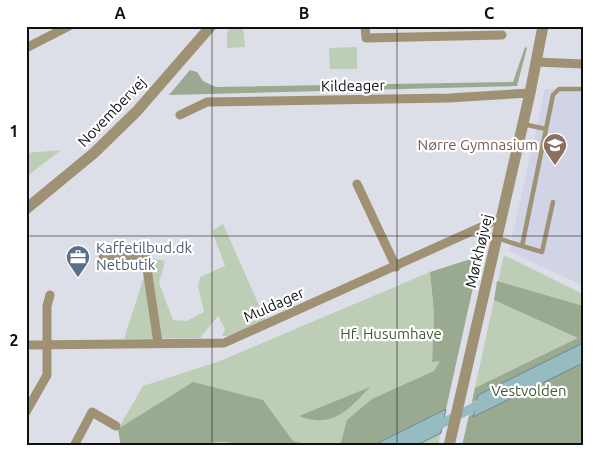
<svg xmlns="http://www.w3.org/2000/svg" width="609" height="472" font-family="Ubuntu,sans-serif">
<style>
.built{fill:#d0d4e4}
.green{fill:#becdb6}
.forest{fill:#9aaa91}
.water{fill:#96bbc1;stroke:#6e888d}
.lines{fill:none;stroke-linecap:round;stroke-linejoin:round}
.canal{stroke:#96bbc1;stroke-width:9}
.service{stroke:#9f9173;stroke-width:4.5}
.minor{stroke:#9f9173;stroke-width:9}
.tertiary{stroke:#9f9173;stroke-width:11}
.grid{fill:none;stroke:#0f1013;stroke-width:1;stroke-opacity:0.55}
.labels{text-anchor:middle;stroke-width:4.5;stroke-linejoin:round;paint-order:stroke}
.street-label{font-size:15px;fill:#0f1013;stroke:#fff}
.education-label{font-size:15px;fill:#785e54;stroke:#fff;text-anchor:end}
.service-label{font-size:15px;fill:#4e5e75;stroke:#fff;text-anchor:start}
.park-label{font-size:15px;fill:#425c32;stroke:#fff}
.neatline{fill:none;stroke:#0f1013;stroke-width:2}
.grid-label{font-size:16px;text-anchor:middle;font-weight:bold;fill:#0f1013}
</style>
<rect width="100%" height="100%" fill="#dddfe8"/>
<path class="built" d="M 583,88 L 583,286 L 509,251 L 545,89 Z"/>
<path class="green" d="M 232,26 L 254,26 L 243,27 L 245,47 L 227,48 L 227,32 Z
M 357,47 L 357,69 L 330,69 L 329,48 Z
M 61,150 L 26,177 L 26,153 Z
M 223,224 L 266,321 L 231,336 L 222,336 L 225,329 L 218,316 L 200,338 L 124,339 L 150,258 L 165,261 L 159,283 L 173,320 L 187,321 L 204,312 L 198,286 L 200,277 L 225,266 L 212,231 Z
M 504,255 L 583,294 L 583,446 L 462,446 Z
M 430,272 L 434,313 L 432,362 L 456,357 L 438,446 L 121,446 L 118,429 L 143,386 L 220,361 Z"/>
<path class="forest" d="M 525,47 L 527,48 L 517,86 L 169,95 L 190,70 L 197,72 L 203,81 L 216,87 L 513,82 Z
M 480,256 L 446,409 L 372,446 L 340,446 L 347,420 L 372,399 L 434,371 L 440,361 L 432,362 L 434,313 L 430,272 Z
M 497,281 L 583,306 L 583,346 L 472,402 L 475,388 L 578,338 L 494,300 Z
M 583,360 L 583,446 L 462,446 L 469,416 Z
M 193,382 L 263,400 L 293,441 L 314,446 C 294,446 273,447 252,446 C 235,445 220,437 203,446 L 121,446 L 118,429 Z
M 370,387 C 348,410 333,429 299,416 Z"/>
<path class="water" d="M 583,343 L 583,363 L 473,417 L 478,395 Z
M 446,409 L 441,433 L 415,446 L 372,446 Z"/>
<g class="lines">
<path class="canal" d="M 433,428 L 484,402"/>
<path class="service" d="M 523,124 L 546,129
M 553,202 L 542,252 L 522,246 L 553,95 L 559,89 L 583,89
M 497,238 L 522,246"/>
<path class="minor" d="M 365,26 L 366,38 L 502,35
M 26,48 L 69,26
M 536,62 L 583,64
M 180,115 L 207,102 L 449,98 L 530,93
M 357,184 L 396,267
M 103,256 L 145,255 L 158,343
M 26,345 L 224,343 L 501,218
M 26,412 L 47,375 L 47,306 L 50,295
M 74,446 L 92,412 L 116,426"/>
<path class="tertiary" d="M 26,209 L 94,153 L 137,111 L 211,26
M 449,446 L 530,93 L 543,26"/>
</g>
<path class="grid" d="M 212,26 L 212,446M 397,26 L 397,446M 26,236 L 583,236"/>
<defs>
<g id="school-pin" transform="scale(1.25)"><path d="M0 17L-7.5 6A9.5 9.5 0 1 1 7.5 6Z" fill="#8d6e63" stroke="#fff"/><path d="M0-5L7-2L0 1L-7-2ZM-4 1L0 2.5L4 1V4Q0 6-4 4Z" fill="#fff"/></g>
<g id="office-pin" transform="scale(1.25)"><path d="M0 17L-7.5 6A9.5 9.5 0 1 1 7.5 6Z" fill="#5c6f8a" stroke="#fff"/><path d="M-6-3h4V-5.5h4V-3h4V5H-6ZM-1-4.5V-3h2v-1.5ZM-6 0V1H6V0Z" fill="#fff"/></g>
</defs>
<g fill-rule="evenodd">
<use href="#school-pin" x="555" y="145"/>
<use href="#office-pin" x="78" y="257"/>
</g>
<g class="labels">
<g class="street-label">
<text transform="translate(353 86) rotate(-1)" y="5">Kildeager</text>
<text transform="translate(112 112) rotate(-46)" y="5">Novembervej</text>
<text transform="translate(479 251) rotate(-77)" y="5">Mørkhøjvej</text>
<text transform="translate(274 305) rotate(-24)" y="5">Muldager</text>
</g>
<g class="education-label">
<text x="538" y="150">Nørre Gymnasium</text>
</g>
<g class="service-label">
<text x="96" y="253">Kaffetilbud.dk<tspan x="96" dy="17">Netbutik</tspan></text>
</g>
<g class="park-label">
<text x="391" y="339">Hf. Husumhave</text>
<text x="529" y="396">Vestvolden</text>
</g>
</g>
<rect width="609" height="472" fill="none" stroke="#ffffff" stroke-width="55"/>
<rect x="28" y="28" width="554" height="416" class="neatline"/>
<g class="grid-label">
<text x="120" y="19">A</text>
<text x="304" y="19">B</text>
<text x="489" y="19">C</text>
<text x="14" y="137">1</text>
<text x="14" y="346">2</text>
</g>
</svg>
